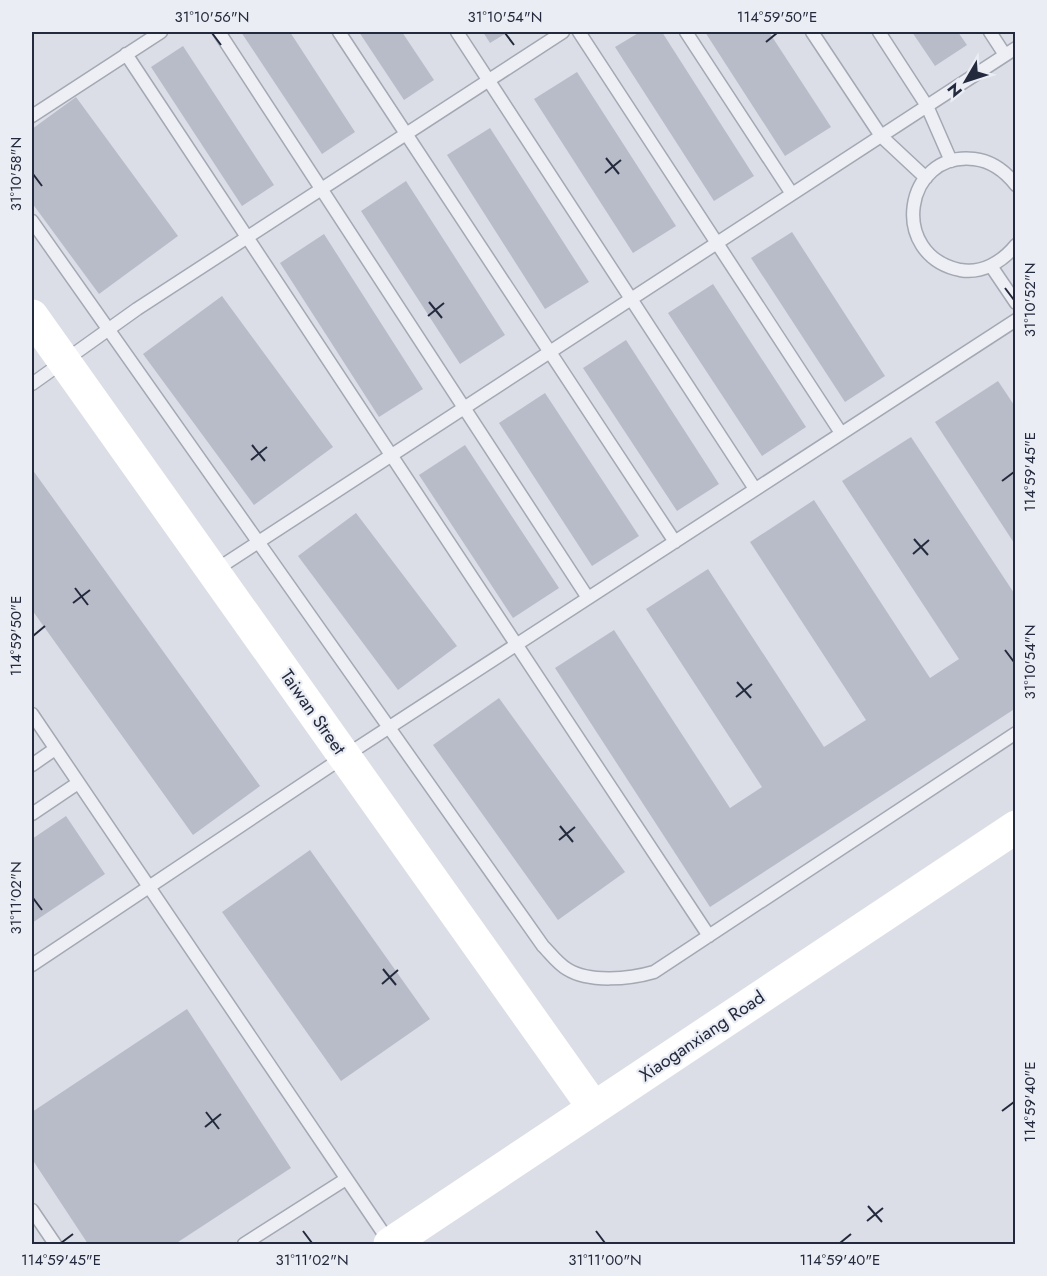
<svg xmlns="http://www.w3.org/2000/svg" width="1047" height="1276" font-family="Jost,sans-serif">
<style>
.building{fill:#b8bcc9}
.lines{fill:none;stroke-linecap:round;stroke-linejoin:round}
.lane-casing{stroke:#a4a8b3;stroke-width:15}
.lane{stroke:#eeeff5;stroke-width:12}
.secondary{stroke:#fff;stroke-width:33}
.ticks{fill:none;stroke:#242a3d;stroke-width:2}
.labels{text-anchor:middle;stroke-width:4.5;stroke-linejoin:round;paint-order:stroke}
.street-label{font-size:18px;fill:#242a3d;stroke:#eaedf4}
.neatline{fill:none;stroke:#242a3d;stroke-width:2}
.ticks-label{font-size:15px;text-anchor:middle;fill:#242a3d}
</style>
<rect width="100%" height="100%" fill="#dbdee6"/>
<path class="building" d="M 241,32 L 290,32 L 355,132 L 322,154 Z
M 359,32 L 402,32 L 434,80 L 404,100 Z
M 483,32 L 508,32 L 490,43 Z
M 640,32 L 662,32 L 754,176 L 714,201 L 615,47 Z
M 705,32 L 769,32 L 831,127 L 785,156 Z
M 912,32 L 958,32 L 967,45 L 935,66 Z
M 183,46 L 274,185 L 242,206 L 151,67 Z
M 577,72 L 676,226 L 633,253 L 534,99 Z
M 76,97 L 178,236 L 99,294 L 32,203 L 32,129 Z
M 490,128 L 589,282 L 545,309 L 447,155 Z
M 406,181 L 505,335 L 460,364 L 361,211 Z
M 792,232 L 885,376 L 845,402 L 751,258 Z
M 324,234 L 423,389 L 379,417 L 280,263 Z
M 713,284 L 806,427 L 762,456 L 668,313 Z
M 222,296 L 333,447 L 254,505 L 143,354 Z
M 626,340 L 719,484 L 677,511 L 583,368 Z
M 998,381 L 1016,408 L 1016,546 L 935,422 Z
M 545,393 L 639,536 L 592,566 L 499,423 Z
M 911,437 L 1016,596 L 1016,708 L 710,907 L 555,668 L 614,630 L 730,808 L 762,787 L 646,609 L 708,569 L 824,747 L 866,720 L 750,542 L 814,500 L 930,678 L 959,659 L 842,481 Z
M 465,445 L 559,588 L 513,618 L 419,475 Z
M 32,469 L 260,786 L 193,835 L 32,610 Z
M 356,513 L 457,646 L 398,690 L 298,556 Z
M 499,698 L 625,872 L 558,920 L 433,745 Z
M 66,816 L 105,874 L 32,923 L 32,839 Z
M 310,850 L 430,1019 L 341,1081 L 222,912 Z
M 187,1009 L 291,1168 L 175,1244 L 88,1244 L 32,1159 L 32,1112 Z"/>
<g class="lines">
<g class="lane-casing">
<path id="lane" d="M 219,32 L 588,598
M 339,32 L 675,542
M 457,32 L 755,489
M 579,32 L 841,433
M 686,32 L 792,194
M 812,32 L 881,136 L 926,178
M 879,32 L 927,106 L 951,161
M 990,32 L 1005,55
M 126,54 L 709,936
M 32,116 L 161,32
M 1016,185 C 1005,171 992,161 974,159 C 904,151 888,255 960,270 C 982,274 1002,262 1016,245
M 32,221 L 543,946 C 550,953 558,964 567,969 C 589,983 630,979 654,972 L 1016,733
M 991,266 L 1016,303
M 32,384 L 137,309 L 563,32
M 214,571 L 1016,48
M 32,714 L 390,1243
M 32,765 L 55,749
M 32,814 L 78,783
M 32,965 L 345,756 L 1016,320
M 32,1210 L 55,1244
M 244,1244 L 346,1179"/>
</g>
<use href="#lane" class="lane"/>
<path class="secondary" d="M 32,316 L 594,1108
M 390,1244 L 1016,827"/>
</g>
<path class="ticks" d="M 212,33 L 221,45M 505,33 L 514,45M 766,42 L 777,33M 606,158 L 619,174M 605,173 L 621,160M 33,174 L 42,186M 1005,288 L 1014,300M 429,302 L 442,318M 428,316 L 444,303M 252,445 L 265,461M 251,460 L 267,447M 1002,481 L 1014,472M 914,539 L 928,555M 913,554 L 929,540M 75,588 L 88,605M 73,603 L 90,590M 33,636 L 45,626M 1005,650 L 1014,662M 737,682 L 751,698M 736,697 L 752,684M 560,826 L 573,842M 559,840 L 575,827M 33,898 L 42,910M 383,969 L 396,985M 382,984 L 398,970M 1002,1111 L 1014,1102M 206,1112 L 219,1129M 205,1127 L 221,1114M 868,1206 L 882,1222M 867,1221 L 883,1208M 303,1231 L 312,1243M 596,1231 L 605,1243M 61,1243 L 73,1234M 840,1243 L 851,1234"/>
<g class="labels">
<g class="street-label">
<text transform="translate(313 712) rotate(55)" y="6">Taiwan Street</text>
<text transform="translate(702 1036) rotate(-34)" y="6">Xiaoganxiang Road</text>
</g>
</g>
<rect width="1047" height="1276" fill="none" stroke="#eaedf4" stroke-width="66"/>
<g transform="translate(966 81) rotate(231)" stroke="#eaedf4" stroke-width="4.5" paint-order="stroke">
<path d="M0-4.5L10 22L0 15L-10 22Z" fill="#242a3d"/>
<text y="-9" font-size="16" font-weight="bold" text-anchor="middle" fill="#242a3d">N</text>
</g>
<rect x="33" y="33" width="981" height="1210" class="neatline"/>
<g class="ticks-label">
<text x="212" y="22">31°10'56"N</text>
<text x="505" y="22">31°10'54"N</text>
<text x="777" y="22">114°59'50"E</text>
<text transform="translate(16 174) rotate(-90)" y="5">31°10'58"N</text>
<text transform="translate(1030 300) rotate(-90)" y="5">31°10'52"N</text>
<text transform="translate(1030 472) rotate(-90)" y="5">114°59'45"E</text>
<text transform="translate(16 636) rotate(-90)" y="5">114°59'50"E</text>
<text transform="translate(1030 662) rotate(-90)" y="5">31°10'54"N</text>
<text transform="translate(16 898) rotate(-90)" y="5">31°11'02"N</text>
<text transform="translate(1030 1102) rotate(-90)" y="5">114°59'40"E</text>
<text x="61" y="1265">114°59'45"E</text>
<text x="312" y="1265">31°11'02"N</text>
<text x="605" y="1265">31°11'00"N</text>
<text x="840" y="1265">114°59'40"E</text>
</g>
</svg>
